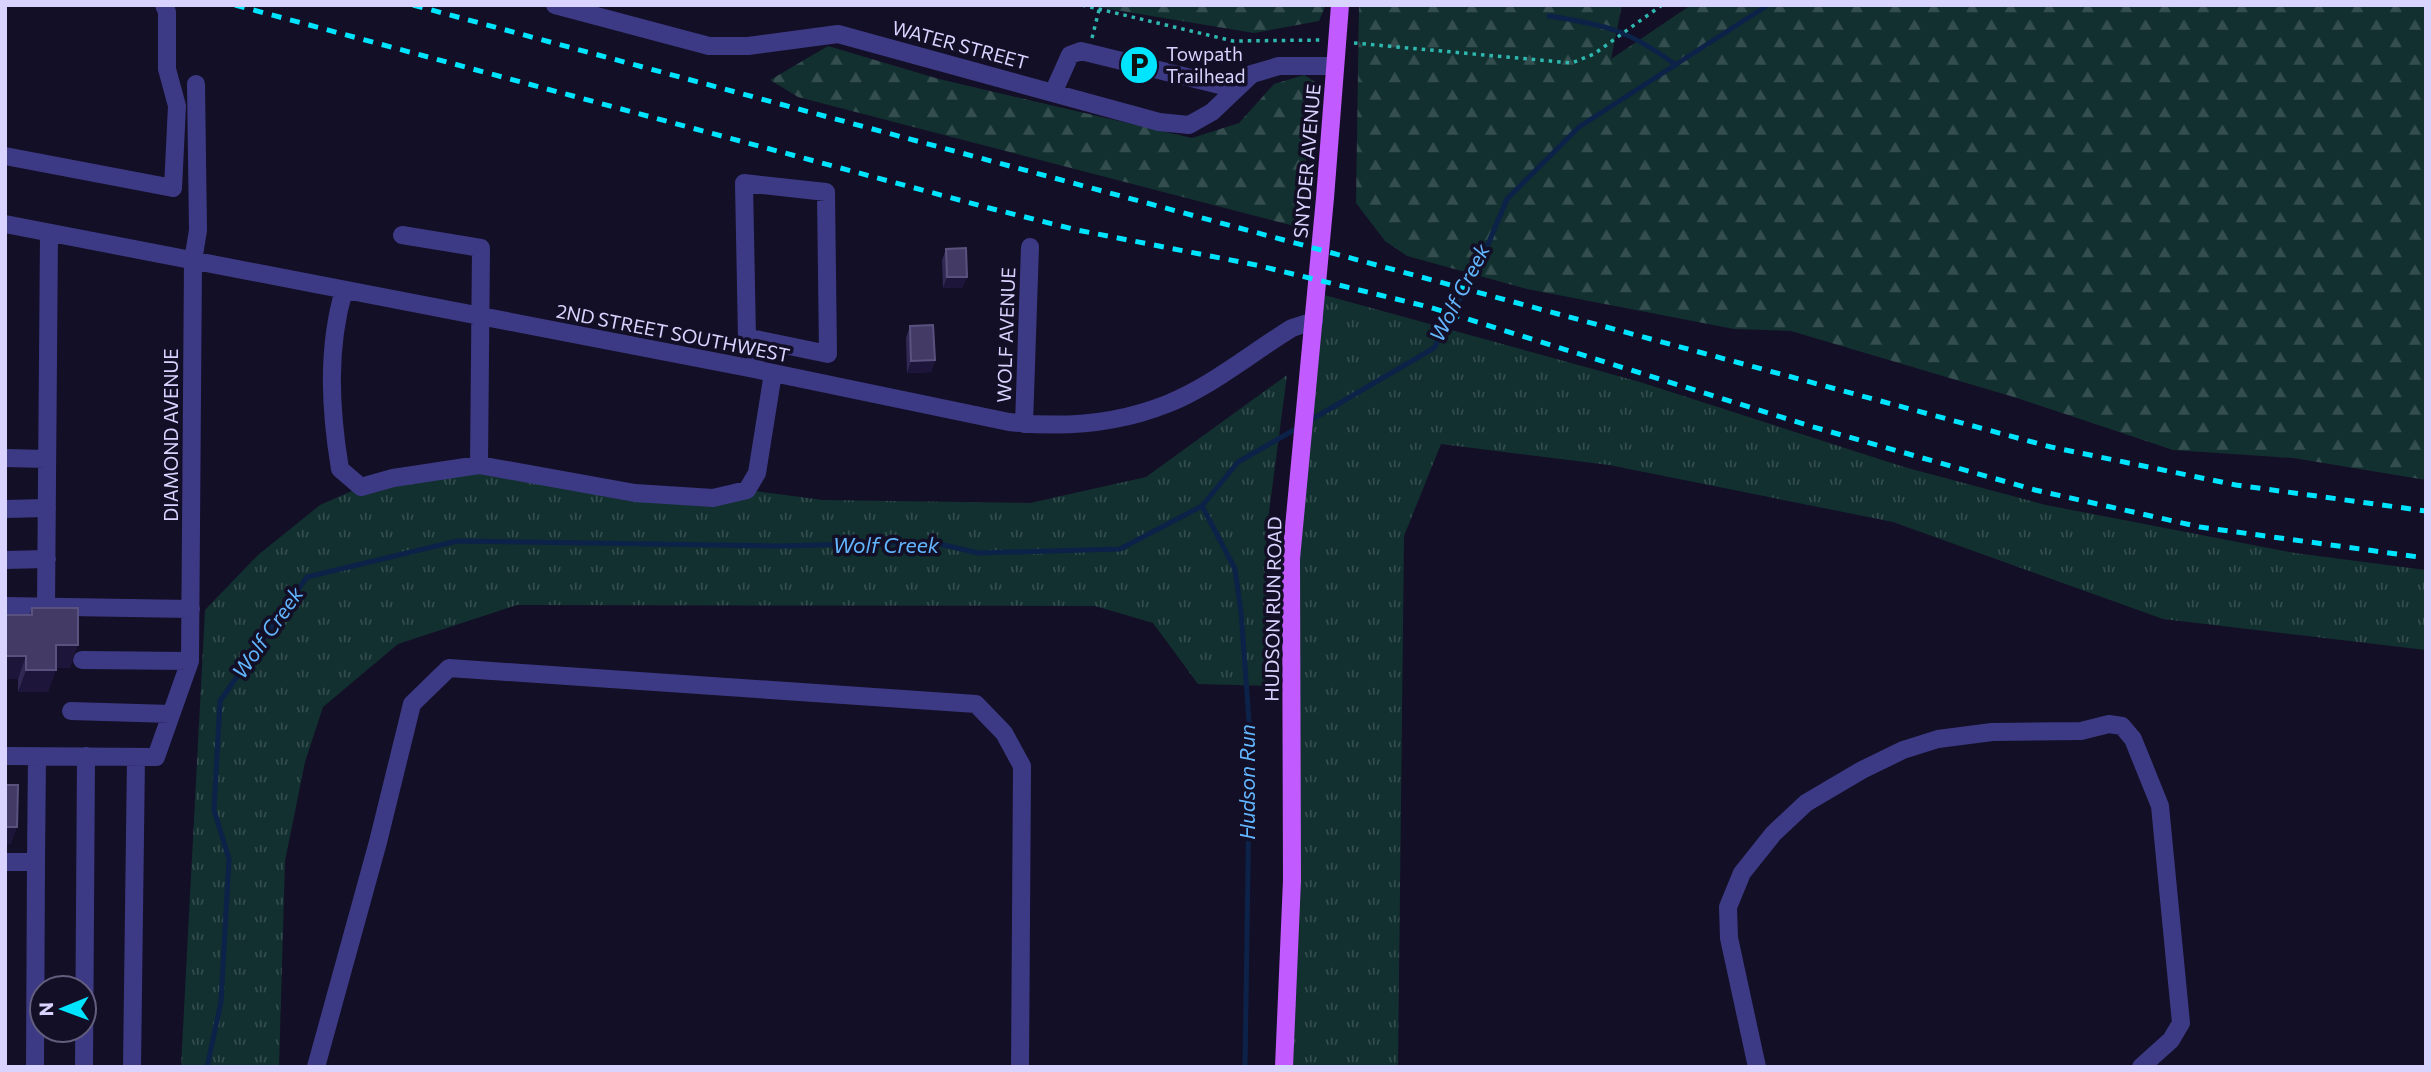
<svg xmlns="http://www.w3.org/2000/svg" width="2431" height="1072" font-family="Commissioner,sans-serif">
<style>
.grass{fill:url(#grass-tufts)}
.forest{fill:url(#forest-firs)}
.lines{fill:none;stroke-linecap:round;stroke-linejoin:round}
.stream{stroke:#0c2248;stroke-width:5}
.path{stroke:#2fb8b0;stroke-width:3.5;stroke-dasharray:3.5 5;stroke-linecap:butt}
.minor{stroke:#3d3a85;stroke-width:18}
.major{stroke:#c25bff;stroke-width:18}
.rail{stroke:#00e5ff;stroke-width:5;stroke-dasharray:10 9;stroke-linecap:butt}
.wall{fill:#312854}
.shaded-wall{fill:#1d163a}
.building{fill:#433a66;stroke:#5a527e;stroke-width:2}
.labels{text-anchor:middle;stroke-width:7;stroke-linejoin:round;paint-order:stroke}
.street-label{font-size:19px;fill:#d9d4ff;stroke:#130f26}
.poi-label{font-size:19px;fill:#d9d4ff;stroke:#130f26;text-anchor:start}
.water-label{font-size:21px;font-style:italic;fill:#62b6ff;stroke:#130f26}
</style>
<defs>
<pattern id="grass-tufts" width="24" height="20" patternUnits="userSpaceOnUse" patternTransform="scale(1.75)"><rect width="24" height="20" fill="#12302f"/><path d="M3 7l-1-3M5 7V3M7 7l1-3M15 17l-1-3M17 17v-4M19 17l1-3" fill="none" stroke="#344d4e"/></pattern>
<pattern id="forest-firs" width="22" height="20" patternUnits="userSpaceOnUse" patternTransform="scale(1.75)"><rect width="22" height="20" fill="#12302f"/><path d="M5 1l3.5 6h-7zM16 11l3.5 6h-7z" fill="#344d4e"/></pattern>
</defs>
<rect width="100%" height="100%" fill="#130f26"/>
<path class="grass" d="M 1317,293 L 1640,382 L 1904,467 L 2046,505 L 2295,553 L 2426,570 L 2426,650 L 2163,619 L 1893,522 L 1609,465 L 1441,444 L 1404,536 L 1398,1067 L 1284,1067 L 1291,597 Z
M 1287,375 L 1266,535 L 1273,686 L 1198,684 L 1153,623 L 1095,606 L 517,605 L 398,644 L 323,707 L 305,762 L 285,861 L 279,1067 L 181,1067 L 205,610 L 258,555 L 320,505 L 361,487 L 479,465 L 635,493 L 747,490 L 823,500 L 1030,503 L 1146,477 Z"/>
<path class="forest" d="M 1085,5 L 1326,5 L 1319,21 L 1254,33 Z
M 1359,5 L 1622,5 L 1611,59 L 1691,5 L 2426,5 L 2426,480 L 2293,458 L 2173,450 L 2017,398 L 1791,331 L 1734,329 L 1527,289 L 1407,256 L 1385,241 L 1356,203 Z
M 828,46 L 939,79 L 1192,138 L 1239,123 L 1274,84 L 1304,75 L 1315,82 L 1316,103 L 1294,226 L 798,97 L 770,80 Z"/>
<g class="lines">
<path class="stream" d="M 1549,16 C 1607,25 1628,30 1676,65
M 1309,421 L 1434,348 L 1486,249 L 1507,199 L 1579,127 L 1768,5
M 1202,506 L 1235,569 L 1241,612 L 1250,735 L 1245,1067
M 207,1067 L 221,1002 L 229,859 L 214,810 L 220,701 L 307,577 L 457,541 L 782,546 L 931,542 L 978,553 L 1120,549 L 1202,506 L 1238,462 L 1301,426"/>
<path class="path" d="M 1082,5 L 1233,41 L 1322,40
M 1092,38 L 1099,10
M 1354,43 L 1572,63 L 1594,54 L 1662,5"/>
<path class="minor" d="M 555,5 L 709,46 L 748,46 L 838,34 L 1159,122 L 1189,125 L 1212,112 L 1252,74 L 1279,66 L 1335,66
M 1053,93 L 1070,55 L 1081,51 L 1236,89
M 5,156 L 173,188 L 177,106 L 167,69 L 167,12 L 164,5
M 5,224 L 754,369 L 1009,422 C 1062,428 1117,424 1167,404 C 1212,386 1251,353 1292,328 L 1314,321
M 402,235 L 481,248 L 479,465
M 344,290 C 327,348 330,409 340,469 L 361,487 L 393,478 L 479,465 L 635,493 L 713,498 L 747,490 L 757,473 L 773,373
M 754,369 L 760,340 L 747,338 L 744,183 L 826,192 L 828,354 L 760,340
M 1024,424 L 1030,247
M 5,458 L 47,459
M 5,509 L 47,508
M 5,560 L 47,559
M 5,606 L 191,609
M 46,607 L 49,233
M 82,660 L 190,661
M 71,711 L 171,714
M 5,756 L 156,757 L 190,661 L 193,261 L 198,230 L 196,84
M 5,862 L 36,862 L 37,756
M 35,1067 L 36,862
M 84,1067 L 86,756
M 132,1067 L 136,757
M 316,1067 L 378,842 L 412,704 L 449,668 L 976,704 L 1004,733 L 1022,766 L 1020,1067
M 1757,1067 L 1729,938 L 1728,907 L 1742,873 L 1773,834 L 1806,803 L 1862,770 L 1903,750 L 1938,739 L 1992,732 L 2081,731 L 2109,724 L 2122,726 L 2133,739 L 2160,806 L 2181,1023 L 2171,1040 L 2141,1067"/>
<path class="major" d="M 1284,1067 L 1292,880 L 1291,559 L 1325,198 L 1340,5"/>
<path class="rail" d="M 235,5 L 989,208 L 1077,230 L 1256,265 L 1429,307 L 1810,426 L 2035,490 L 2200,527 L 2426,558
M 413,5 L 2051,447 L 2236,485 L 2426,511"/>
</g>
<path class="wall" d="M 946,249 L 967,277 L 962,288 L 943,288 L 942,260 Z
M 910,326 L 935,360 L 931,372 L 907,373 L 906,338 Z
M 32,608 L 70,668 L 56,668 L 48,692 L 18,692 L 18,679 L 5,679 L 5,615 L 29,615 Z"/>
<path class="shaded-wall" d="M 947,277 L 967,277 L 962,288 L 943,288 Z
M 935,360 L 931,372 L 907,373 L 911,361 Z
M 56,645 L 78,645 L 70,668 L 48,668 Z
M 5,656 L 26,656 L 18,679 L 5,679 Z
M 26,670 L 56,670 L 48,692 L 18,692 Z
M 5,827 L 17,827 L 11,844 L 5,844 Z"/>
<path class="building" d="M 966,248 L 967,277 L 947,277 L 946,249 Z
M 933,325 L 935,360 L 911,361 L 910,326 Z
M 32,608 L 78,608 L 78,645 L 56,645 L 56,670 L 26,670 L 26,656 L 5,656 L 5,615 L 32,615 Z
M 5,785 L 18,785 L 17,827 L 5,827 Z"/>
<defs>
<g id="parking-disc" transform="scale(2.0125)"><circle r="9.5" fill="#00e5ff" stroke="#130f26"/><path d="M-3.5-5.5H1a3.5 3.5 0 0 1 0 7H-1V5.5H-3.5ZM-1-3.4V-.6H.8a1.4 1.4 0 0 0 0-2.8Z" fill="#111"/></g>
</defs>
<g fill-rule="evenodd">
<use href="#parking-disc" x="1139" y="65"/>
</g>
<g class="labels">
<g class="street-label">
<text transform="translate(960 45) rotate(15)" y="7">WATER STREET</text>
<text transform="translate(1307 161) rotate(-85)" y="7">SNYDER AVENUE</text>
<text transform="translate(673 333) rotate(11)" y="7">2ND STREET SOUTHWEST</text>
<text transform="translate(1006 335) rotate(-88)" y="7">WOLF AVENUE</text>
<text transform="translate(171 435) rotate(-90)" y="7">DIAMOND AVENUE</text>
<text transform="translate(1273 609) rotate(-89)" y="7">HUDSON RUN ROAD</text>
</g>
<g class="poi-label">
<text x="1166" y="61">Towpath<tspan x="1166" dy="22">Trailhead</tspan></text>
</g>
<g class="water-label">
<text transform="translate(1460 293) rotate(-63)" y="7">Wolf Creek</text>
<text x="886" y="553">Wolf Creek</text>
<text transform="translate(268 633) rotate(-55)" y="7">Wolf Creek</text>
<text transform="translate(1248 782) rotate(-90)" y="7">Hudson Run</text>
</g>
</g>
<rect width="2431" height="1072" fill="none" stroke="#d9d4ff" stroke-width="14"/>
<g transform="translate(63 1009) rotate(269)"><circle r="33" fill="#130f26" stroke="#625e7d" stroke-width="2"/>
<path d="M0-5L12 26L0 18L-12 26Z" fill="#00e5ff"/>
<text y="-10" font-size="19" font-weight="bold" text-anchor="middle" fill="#d9d4ff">N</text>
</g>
</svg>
